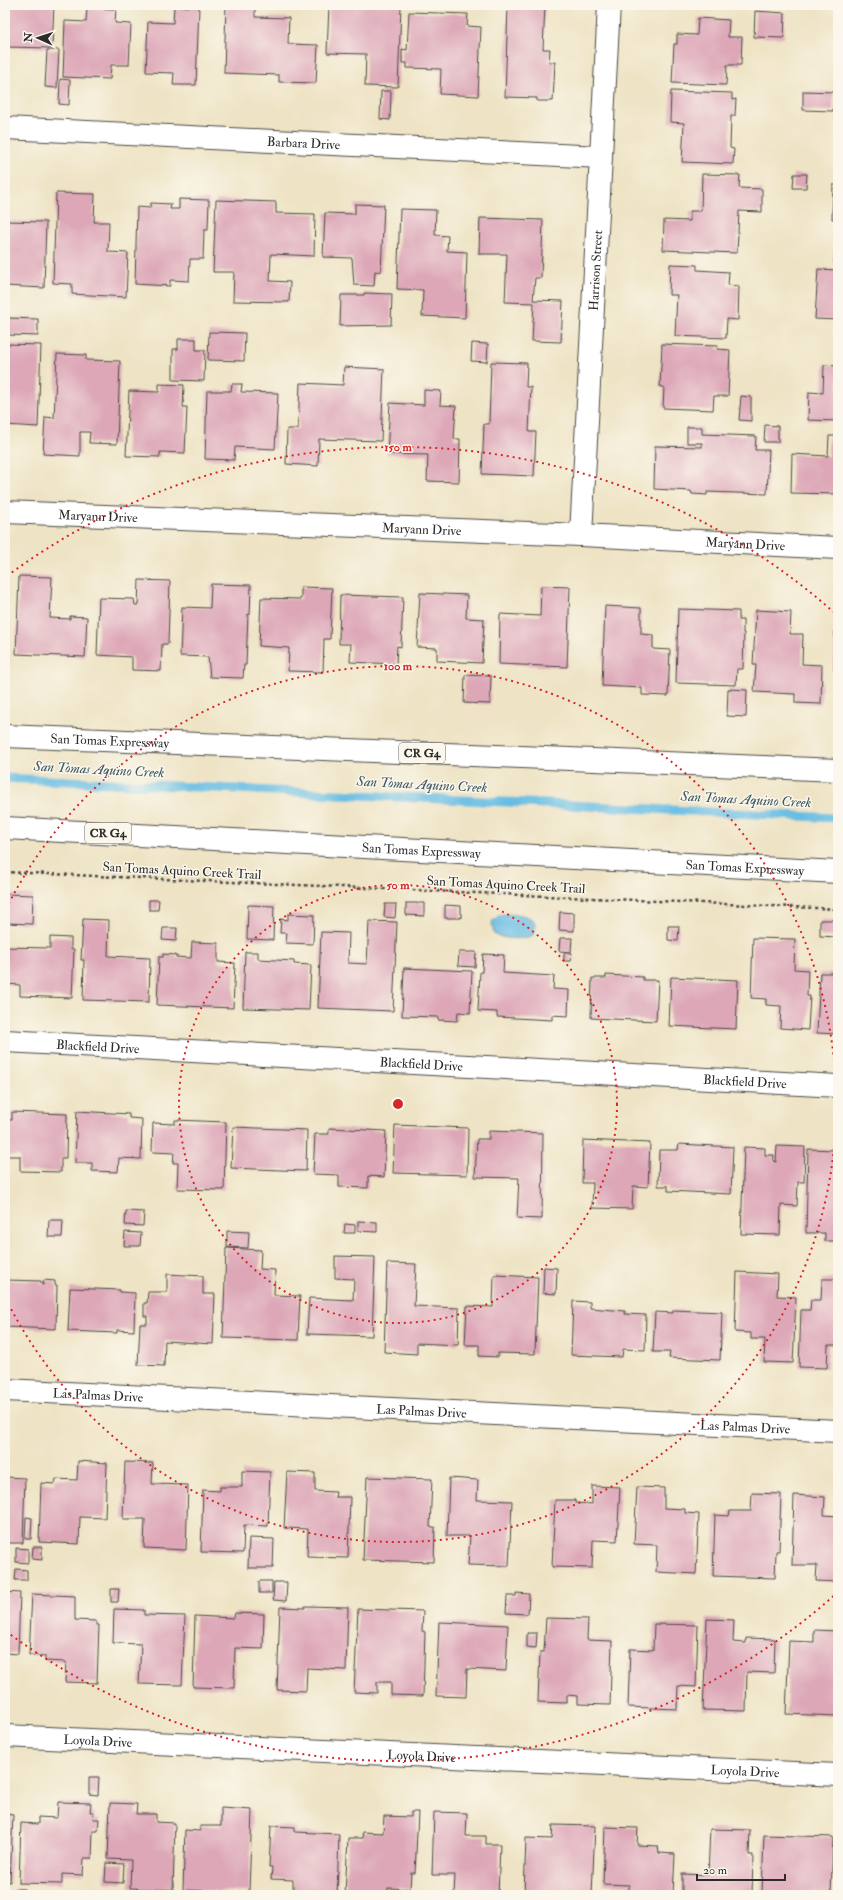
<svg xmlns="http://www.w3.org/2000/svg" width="843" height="1900" font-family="'IM FELL Double Pica',serif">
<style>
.water{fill:#67bde3;stroke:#497487}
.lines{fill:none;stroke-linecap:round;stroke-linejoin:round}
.stream{stroke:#67bde3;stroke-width:9}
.building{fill:#dda7b8}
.street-casing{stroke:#484742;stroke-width:24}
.secondary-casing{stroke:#484742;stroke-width:24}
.highway-casing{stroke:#484742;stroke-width:24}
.path{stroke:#484742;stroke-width:2.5;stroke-dasharray:3 3;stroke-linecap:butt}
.street{stroke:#fff;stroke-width:22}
.secondary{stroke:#fff;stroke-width:22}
.highway{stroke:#fff;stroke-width:22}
.ring{fill:none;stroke:#d62828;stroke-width:2;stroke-dasharray:2 4}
.labels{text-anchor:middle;stroke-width:3;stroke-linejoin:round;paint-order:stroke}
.shield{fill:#fbf7ec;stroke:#696865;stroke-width:1}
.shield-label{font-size:12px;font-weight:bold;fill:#2b2b2b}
.street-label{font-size:13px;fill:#2b2b2b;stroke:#fbf7ec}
.water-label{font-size:14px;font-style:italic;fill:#3d5762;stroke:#fbf7ec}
.centre{fill:#d62828;stroke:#fbf7ec;stroke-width:2}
.ring-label{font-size:12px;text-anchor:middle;font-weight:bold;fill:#d62828;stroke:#fbf7ec;stroke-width:3;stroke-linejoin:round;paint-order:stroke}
</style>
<rect width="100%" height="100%" fill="#fbf7ec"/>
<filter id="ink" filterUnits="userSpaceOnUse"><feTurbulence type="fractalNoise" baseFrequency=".025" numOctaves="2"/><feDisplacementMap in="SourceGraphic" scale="8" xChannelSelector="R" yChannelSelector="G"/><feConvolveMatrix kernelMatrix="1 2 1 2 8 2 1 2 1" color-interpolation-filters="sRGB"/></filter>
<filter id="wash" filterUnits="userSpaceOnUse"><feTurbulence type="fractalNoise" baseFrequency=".012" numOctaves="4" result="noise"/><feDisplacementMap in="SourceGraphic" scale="16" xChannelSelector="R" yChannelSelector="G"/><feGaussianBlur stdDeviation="0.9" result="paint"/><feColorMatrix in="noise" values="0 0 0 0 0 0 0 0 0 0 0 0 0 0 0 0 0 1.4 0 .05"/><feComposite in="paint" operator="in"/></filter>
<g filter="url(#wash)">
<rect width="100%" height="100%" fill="#eee3c4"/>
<path class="water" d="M 501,914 C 514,915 528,912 536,924 L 533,935 C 523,940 505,940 494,934 L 492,922 Z"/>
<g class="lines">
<path class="stream" d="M 5,778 L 838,818"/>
</g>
<g id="blocks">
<path class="building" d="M 5,5 L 54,5 L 52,48 L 5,47 Z
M 226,5 L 255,5 L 255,17 L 289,18 L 288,44 L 318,45 L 316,83 L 279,82 L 279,75 L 224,73 Z
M 329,5 L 401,5 L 398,87 L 365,86 L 366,54 L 327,53 Z
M 508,5 L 545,5 L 543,49 L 550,49 L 549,62 L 555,62 L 553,101 L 537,101 L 537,98 L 505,97 Z
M 174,6 L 199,7 L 196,85 L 173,85 L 174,73 L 146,72 L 148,22 L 173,23 Z
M 87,8 L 116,9 L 115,23 L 131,24 L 129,65 L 111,65 L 110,79 L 63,77 L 65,21 L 86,22 Z
M 755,11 L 785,13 L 784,38 L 754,37 Z
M 409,12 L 468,14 L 467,26 L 481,27 L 478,96 L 440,94 L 441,69 L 407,68 L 407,63 L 402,63 L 402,49 L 407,50 Z
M 698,18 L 729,20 L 728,37 L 742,37 L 741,65 L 727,65 L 726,85 L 672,83 L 674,44 L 677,44 L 677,34 L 697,35 Z
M 47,50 L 59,50 L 57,88 L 45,87 Z
M 60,79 L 70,80 L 69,105 L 59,104 Z
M 381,91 L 391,91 L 390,120 L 380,119 Z
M 671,91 L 732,93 L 732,100 L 736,99 L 735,116 L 731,116 L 730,148 L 734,149 L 733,164 L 682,162 L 684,123 L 670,122 Z
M 803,91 L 834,92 L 833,111 L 803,110 Z
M 702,174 L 740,175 L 739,188 L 762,189 L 762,212 L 739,211 L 737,253 L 663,250 L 664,220 L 690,221 L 690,211 L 701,211 Z
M 794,174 L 807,174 L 806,188 L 793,188 Z
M 833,185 L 838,185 L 838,263 L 834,263 L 836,219 L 832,219 Z
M 56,193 L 95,194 L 94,222 L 109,222 L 108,252 L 128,253 L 126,297 L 72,294 L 72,284 L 53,283 Z
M 179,199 L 209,200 L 208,230 L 204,230 L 203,259 L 190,259 L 189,281 L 170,280 L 170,286 L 135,284 L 137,207 L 150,208 L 151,203 L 171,204 L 170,209 L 179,209 Z
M 216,200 L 276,202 L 276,213 L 315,214 L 314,256 L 271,254 L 270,281 L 290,282 L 289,302 L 233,301 L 234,272 L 213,272 Z
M 355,204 L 384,205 L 381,272 L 375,271 L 374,286 L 354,285 L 352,258 L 323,257 L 325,213 L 355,214 Z
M 400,209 L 436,210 L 435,235 L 448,236 L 447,251 L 467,252 L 465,318 L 422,316 L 423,290 L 397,289 Z
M 480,218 L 543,220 L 541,278 L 535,278 L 533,300 L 563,301 L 561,342 L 532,341 L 534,303 L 505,302 L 507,254 L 479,254 Z
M 5,221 L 46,222 L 44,288 L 5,286 Z
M 670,264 L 697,265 L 697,270 L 729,272 L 728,285 L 739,286 L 738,320 L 727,319 L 726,338 L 675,336 L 677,295 L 669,295 Z
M 818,269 L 838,270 L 838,320 L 815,319 Z
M 364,293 L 392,294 L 391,325 L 340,326 L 341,295 L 364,295 Z
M 8,318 L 38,319 L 38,336 L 7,335 Z
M 209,332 L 245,333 L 244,361 L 208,360 Z
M 178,339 L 196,339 L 196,350 L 205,350 L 204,381 L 173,380 L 173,349 L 178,349 Z
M 472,343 L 488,344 L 487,362 L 471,361 Z
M 5,344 L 41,345 L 38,427 L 5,425 Z
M 662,344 L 718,346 L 717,349 L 730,350 L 728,396 L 714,396 L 713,410 L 663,408 L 664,387 L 660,387 Z
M 57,354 L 86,355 L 86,360 L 120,361 L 117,444 L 89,443 L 90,432 L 80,432 L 80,456 L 43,454 L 45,417 L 54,418 Z
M 491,362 L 527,363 L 526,387 L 531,387 L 529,432 L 536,432 L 534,476 L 482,474 L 484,424 L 489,424 Z
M 824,365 L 838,366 L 838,421 L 808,420 L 809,392 L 823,393 Z
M 344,367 L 384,369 L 381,441 L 319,439 L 318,466 L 286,464 L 287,429 L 298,429 L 300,383 L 343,385 Z
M 159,384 L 184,385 L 183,407 L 187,407 L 185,453 L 160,452 L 160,457 L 126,456 L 129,391 L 159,392 Z
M 232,384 L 242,384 L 241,392 L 278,393 L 275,449 L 235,447 L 234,460 L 205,459 L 207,391 L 231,391 Z
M 424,390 L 441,391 L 440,405 L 456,406 L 454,439 L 460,439 L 459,482 L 427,481 L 428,455 L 387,454 L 390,403 L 424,405 Z
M 741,396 L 751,397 L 751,421 L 739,420 Z
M 765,425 L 778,426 L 778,442 L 764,442 Z
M 687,427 L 702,427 L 702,434 L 756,436 L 755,450 L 769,450 L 767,494 L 707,492 L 707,495 L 692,494 L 691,491 L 654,489 L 655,446 L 702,447 L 702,443 L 687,443 Z
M 829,436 L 838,436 L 838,494 L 791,493 L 792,454 L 828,456 Z
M 19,576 L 52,577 L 50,618 L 70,619 L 70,616 L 87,617 L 85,657 L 16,654 Z
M 139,580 L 170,581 L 168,644 L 162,644 L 161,671 L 132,670 L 132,657 L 97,655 L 99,598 L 134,599 L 135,605 L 138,605 Z
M 211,584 L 251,585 L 250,615 L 248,614 L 246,665 L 244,665 L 243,678 L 210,677 L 208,657 L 180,656 L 182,607 L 210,608 Z
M 541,586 L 570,587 L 567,667 L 499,664 L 500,614 L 540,616 Z
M 301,587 L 332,588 L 330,639 L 324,639 L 323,672 L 288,671 L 289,648 L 259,646 L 261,598 L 301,599 Z
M 420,593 L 467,595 L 466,618 L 484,619 L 482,663 L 437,661 L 437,648 L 417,647 Z
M 340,595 L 403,597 L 401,647 L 397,646 L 396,664 L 350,662 L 351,644 L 339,644 Z
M 605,606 L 641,608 L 641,634 L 653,635 L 653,649 L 670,650 L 668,696 L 642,695 L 642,688 L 602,686 Z
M 678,609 L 739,611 L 739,620 L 743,620 L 743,633 L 744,633 L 743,669 L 737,669 L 736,685 L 676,683 Z
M 756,610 L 791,612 L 790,634 L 803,634 L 802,664 L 822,665 L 821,704 L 795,703 L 795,694 L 754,692 L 756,665 L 753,665 Z
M 835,625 L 838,625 L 838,671 L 834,671 Z
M 5,653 L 9,653 L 8,671 L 5,671 Z
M 465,675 L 491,676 L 490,704 L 464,703 Z
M 728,689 L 747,690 L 746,717 L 727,716 Z
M 6,894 L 33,895 L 32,924 L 5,923 Z
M 149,900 L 159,900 L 158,910 L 149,910 Z
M 406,903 L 424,903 L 424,916 L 406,915 Z
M 385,904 L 396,904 L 395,918 L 384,917 Z
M 248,905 L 274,906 L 273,940 L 247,939 Z
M 445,905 L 461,906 L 461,918 L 445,918 Z
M 560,912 L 574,913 L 574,931 L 559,930 Z
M 288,914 L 314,915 L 313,944 L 286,943 L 287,933 L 280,933 L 281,919 L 288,920 Z
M 83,919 L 109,920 L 108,956 L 150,958 L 149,1002 L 83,1000 L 84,960 L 81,960 Z
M 820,920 L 837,920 L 836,937 L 820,936 Z
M 369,921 L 397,922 L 393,1011 L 318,1008 L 321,932 L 349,933 L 348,963 L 367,964 Z
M 668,926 L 679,926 L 678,941 L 668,940 Z
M 163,928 L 177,928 L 176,941 L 162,940 Z
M 50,937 L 71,938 L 71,949 L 74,949 L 72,998 L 20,996 L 20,985 L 5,984 L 5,947 L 50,948 Z
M 560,938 L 572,938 L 571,952 L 559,951 Z
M 753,938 L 795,939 L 794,969 L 808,970 L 807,996 L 810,996 L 808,1030 L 780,1028 L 781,1006 L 766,1005 L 766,999 L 751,998 Z
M 192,942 L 218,943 L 218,962 L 235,963 L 233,1008 L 157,1005 L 159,957 L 163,957 L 163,954 L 176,955 L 176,957 L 191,958 Z
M 245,952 L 258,952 L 258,959 L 294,961 L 294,964 L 311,965 L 309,1010 L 243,1008 Z
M 459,952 L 476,952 L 475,967 L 458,966 Z
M 564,953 L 572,953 L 571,961 L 564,961 Z
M 483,954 L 504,955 L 503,973 L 554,976 L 553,989 L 569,990 L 568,1016 L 552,1015 L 552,1020 L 497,1017 L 497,1012 L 478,1011 L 480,972 L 482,972 Z
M 404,968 L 472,971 L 470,1013 L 458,1012 L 457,1021 L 438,1020 L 438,1017 L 402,1016 Z
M 820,973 L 838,973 L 838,1034 L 817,1033 Z
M 606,975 L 643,977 L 643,980 L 658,980 L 656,1021 L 591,1018 L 592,978 L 606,978 Z
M 671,977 L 738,980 L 736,1029 L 669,1026 Z
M 77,1111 L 129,1114 L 129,1118 L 142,1119 L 141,1159 L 119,1158 L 118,1172 L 92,1171 L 92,1163 L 75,1163 Z
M 12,1112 L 67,1114 L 66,1158 L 61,1158 L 61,1172 L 20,1171 L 20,1156 L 5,1156 L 5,1120 L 12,1120 Z
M 175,1120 L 226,1122 L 224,1190 L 177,1189 L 178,1163 L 173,1163 L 174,1153 L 152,1152 L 153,1123 L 175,1124 Z
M 395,1125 L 468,1128 L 467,1175 L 393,1173 Z
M 233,1127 L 307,1130 L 306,1171 L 231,1168 Z
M 329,1128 L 386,1131 L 384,1177 L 368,1176 L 368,1188 L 339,1187 L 339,1175 L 313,1174 L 315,1134 L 329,1134 Z
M 489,1131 L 543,1133 L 542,1219 L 517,1218 L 519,1178 L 475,1177 L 477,1139 L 489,1139 Z
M 583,1140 L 650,1143 L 648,1187 L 633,1186 L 632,1209 L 592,1208 L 593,1183 L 582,1183 Z
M 679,1144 L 733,1147 L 731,1194 L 668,1191 L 668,1186 L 658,1186 L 659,1150 L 678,1150 Z
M 777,1146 L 805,1147 L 804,1182 L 798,1182 L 797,1206 L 781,1205 L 780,1235 L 741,1234 L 744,1147 L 765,1148 L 765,1155 L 774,1155 L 773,1161 L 776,1162 Z
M 808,1149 L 836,1150 L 835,1155 L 838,1155 L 838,1241 L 825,1241 L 825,1233 L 806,1233 Z
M 126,1211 L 144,1212 L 143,1226 L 125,1225 Z
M 49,1220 L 63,1220 L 62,1237 L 48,1237 Z
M 358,1221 L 377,1222 L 377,1232 L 358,1231 Z
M 345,1224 L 355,1225 L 355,1233 L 344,1233 Z
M 227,1231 L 249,1232 L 248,1248 L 227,1247 Z
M 125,1232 L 141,1233 L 140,1246 L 124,1246 Z
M 226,1248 L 261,1250 L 260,1269 L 275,1270 L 274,1295 L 300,1296 L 298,1340 L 223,1338 Z
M 335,1256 L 375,1257 L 372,1336 L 307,1334 L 309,1298 L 353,1300 L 354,1279 L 335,1278 Z
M 387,1263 L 416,1264 L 414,1306 L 459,1308 L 458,1345 L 417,1343 L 417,1354 L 384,1352 Z
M 544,1267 L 557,1268 L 556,1294 L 543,1293 Z
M 737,1272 L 778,1274 L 777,1296 L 796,1297 L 793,1363 L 764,1362 L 765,1339 L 751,1339 L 751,1333 L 735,1332 Z
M 167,1274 L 203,1276 L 203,1294 L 215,1294 L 213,1344 L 165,1341 L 164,1366 L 138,1365 L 140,1324 L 147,1324 L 147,1316 L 144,1316 L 144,1303 L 147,1303 L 148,1292 L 167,1292 Z
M 494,1275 L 538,1277 L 535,1354 L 498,1353 L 498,1357 L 479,1356 L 479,1345 L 465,1345 L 467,1306 L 493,1307 Z
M 822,1279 L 838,1279 L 838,1345 L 828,1345 L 827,1368 L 799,1367 L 801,1310 L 810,1310 L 811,1300 L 821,1300 Z
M 6,1280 L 41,1281 L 41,1284 L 43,1285 L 44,1280 L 55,1281 L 55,1285 L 57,1285 L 56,1329 L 5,1327 Z
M 70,1288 L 120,1290 L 120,1292 L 135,1293 L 134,1331 L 117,1330 L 117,1333 L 68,1331 Z
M 573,1301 L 590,1302 L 590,1308 L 625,1311 L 625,1314 L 646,1315 L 645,1350 L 623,1349 L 622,1357 L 571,1355 Z
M 673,1310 L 722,1312 L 720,1360 L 669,1358 L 670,1352 L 653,1352 L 655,1312 L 673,1313 Z
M 78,1461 L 107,1463 L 105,1518 L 80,1517 L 79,1544 L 39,1542 L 41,1483 L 55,1484 L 56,1479 L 77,1480 Z
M 125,1462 L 153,1463 L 152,1484 L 188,1485 L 186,1550 L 144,1548 L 145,1519 L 123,1519 Z
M 242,1471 L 270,1472 L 268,1526 L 244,1525 L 243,1553 L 201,1552 L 203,1490 L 220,1491 L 220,1487 L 242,1487 Z
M 287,1472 L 315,1473 L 315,1491 L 336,1492 L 335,1497 L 350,1497 L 348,1558 L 307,1557 L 308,1529 L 284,1528 Z
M 5,1477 L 25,1478 L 23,1543 L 5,1543 Z
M 367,1477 L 432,1479 L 430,1527 L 435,1527 L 434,1562 L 363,1560 Z
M 449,1478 L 478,1480 L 477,1500 L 512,1501 L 509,1566 L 468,1565 L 470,1536 L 447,1536 Z
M 592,1486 L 620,1487 L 617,1541 L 593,1540 L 592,1568 L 552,1567 L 555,1500 L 575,1500 L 575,1503 L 592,1504 Z
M 637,1487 L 664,1488 L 664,1508 L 685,1509 L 685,1513 L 699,1514 L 696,1574 L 656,1572 L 657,1545 L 634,1544 Z
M 752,1493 L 781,1494 L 779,1551 L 776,1551 L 775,1578 L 713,1576 L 715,1515 L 729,1516 L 730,1511 L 751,1511 Z
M 794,1495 L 825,1497 L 824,1515 L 838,1516 L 838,1582 L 816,1581 L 817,1565 L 792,1565 Z
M 26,1517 L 32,1518 L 31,1539 L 25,1539 Z
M 249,1538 L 274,1539 L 273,1568 L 248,1568 Z
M 33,1547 L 42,1547 L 42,1560 L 32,1559 Z
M 16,1548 L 28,1549 L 28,1563 L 16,1562 Z
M 16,1569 L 27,1570 L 27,1580 L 15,1580 Z
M 259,1581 L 272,1581 L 272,1593 L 259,1593 Z
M 274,1582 L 287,1582 L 286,1601 L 273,1600 Z
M 111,1589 L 119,1589 L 118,1602 L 111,1602 Z
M 5,1592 L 20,1593 L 18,1654 L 5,1653 Z
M 516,1593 L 529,1594 L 528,1614 L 506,1613 L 507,1596 L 516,1596 Z
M 32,1594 L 75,1596 L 75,1620 L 96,1621 L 96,1625 L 99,1625 L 97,1683 L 65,1682 L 66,1662 L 45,1661 L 45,1656 L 29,1655 Z
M 305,1606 L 348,1607 L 346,1670 L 307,1668 L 306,1691 L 277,1690 L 280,1607 L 305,1608 Z
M 114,1609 L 144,1610 L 144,1615 L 185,1616 L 182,1685 L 139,1684 L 141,1644 L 113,1643 Z
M 358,1609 L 423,1611 L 422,1631 L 425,1632 L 423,1696 L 391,1695 L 391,1682 L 377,1682 L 377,1693 L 354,1692 Z
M 235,1613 L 264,1614 L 263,1649 L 235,1648 L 234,1688 L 193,1687 L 195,1616 L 234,1618 Z
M 546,1618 L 588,1619 L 587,1640 L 612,1641 L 610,1705 L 578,1704 L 578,1696 L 567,1695 L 567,1703 L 538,1702 L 540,1652 L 544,1652 Z
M 707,1619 L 734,1620 L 733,1642 L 746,1643 L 746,1638 L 775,1639 L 774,1673 L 747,1672 L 746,1711 L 703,1710 Z
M 439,1622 L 508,1625 L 506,1671 L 467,1669 L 466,1697 L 436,1696 Z
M 654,1624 L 698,1625 L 696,1687 L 678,1686 L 677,1709 L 628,1707 L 630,1649 L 653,1650 Z
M 814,1630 L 838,1631 L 838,1716 L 786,1714 L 789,1641 L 814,1642 Z
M 527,1633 L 537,1633 L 536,1648 L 527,1647 Z
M 89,1777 L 99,1777 L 98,1795 L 89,1794 Z
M 58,1802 L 91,1803 L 90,1812 L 94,1812 L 93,1819 L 99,1819 L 98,1831 L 93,1831 L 92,1858 L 84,1858 L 83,1875 L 62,1874 L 62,1884 L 19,1883 L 21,1823 L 38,1824 L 38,1817 L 57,1818 Z
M 110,1803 L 137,1804 L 136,1814 L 156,1814 L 156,1822 L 175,1823 L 173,1890 L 130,1888 L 131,1860 L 108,1859 Z
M 221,1808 L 252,1810 L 249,1892 L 183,1890 L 185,1830 L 200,1831 L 200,1826 L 221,1826 Z
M 411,1812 L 418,1812 L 415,1873 L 411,1873 L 410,1889 L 388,1888 L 387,1895 L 345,1895 L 348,1838 L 363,1838 L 362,1832 L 383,1833 L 384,1816 L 411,1817 Z
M 434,1812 L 467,1813 L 466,1836 L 486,1836 L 486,1844 L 500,1844 L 498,1895 L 454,1895 L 455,1875 L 432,1875 Z
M 5,1814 L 13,1815 L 10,1882 L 5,1882 Z
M 553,1825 L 595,1826 L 592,1895 L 524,1895 L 526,1838 L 552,1839 Z
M 271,1826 L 295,1827 L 295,1832 L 339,1834 L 337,1895 L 293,1894 L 293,1880 L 271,1879 L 272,1867 L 269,1867 Z
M 605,1827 L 638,1828 L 637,1845 L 658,1846 L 659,1853 L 675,1854 L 673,1895 L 629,1895 L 629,1885 L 603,1884 Z
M 710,1829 L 750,1830 L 749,1855 L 753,1855 L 752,1895 L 682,1895 L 682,1874 L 708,1875 Z
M 764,1835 L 833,1837 L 831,1895 L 762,1895 Z
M 106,1863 L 124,1864 L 123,1883 L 105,1882 Z
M 14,1889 L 24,1889 L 24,1895 L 14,1895 Z"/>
</g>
</g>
<g filter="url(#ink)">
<use href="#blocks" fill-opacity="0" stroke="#484742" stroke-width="1"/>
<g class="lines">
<g class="street-casing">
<g id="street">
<path id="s1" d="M 5,128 L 601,157"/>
<path id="s2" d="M 581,535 L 609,5"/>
<path id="s3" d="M 5,1041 L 838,1086"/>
<path id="s4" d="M 5,1390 L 838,1431"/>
<path id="s5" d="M 5,1736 L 838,1775"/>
</g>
</g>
<g class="secondary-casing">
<g id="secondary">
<path id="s6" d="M 5,512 L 581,535 L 838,548"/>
</g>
</g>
<g class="highway-casing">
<g id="highway">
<path id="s7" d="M 5,736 L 838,770"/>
<path id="s8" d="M 5,828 L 838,872"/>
</g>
</g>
<path class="path" d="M 5,872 L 838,909"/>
<use href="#street" class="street"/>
<use href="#secondary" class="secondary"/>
<use href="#highway" class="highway"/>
</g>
</g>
<g class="ring">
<circle cx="398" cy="1104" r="219"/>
<path d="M6 909A438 438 0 1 1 6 1299"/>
<path d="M838 1592A657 657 0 0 1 7 1632M7 576A657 657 0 0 1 838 616"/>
</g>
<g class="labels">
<g class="shield">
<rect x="399" y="743" width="46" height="20" rx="3"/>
<rect x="85" y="823" width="46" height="20" rx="3"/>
</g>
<g class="shield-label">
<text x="422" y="757">CR G4</text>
<text x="108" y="837">CR G4</text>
</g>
<g class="street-label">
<text dy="5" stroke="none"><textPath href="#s1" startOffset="299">Barbara Drive</textPath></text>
<text dy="5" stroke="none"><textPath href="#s2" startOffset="265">Harrison Street</textPath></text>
<text dy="5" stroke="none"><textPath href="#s6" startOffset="93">Maryann Drive</textPath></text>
<text dy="5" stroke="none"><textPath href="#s6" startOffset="417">Maryann Drive</textPath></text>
<text dy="5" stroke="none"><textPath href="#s6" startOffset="741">Maryann Drive</textPath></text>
<text dy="5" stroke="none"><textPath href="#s7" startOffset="105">San Tomas Expressway</textPath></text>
<text dy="5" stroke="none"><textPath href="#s8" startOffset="417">San Tomas Expressway</textPath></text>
<text dy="5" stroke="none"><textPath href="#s8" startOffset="741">San Tomas Expressway</textPath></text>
<text transform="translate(182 870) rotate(3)" y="5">San Tomas Aquino Creek Trail</text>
<text transform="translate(506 884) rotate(3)" y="5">San Tomas Aquino Creek Trail</text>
<text dy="5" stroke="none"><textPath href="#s3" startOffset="93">Blackfield Drive</textPath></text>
<text dy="5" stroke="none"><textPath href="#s3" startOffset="417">Blackfield Drive</textPath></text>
<text dy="5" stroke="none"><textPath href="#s3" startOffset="741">Blackfield Drive</textPath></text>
<text dy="5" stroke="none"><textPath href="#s4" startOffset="93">Las Palmas Drive</textPath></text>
<text dy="5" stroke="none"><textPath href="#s4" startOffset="417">Las Palmas Drive</textPath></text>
<text dy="5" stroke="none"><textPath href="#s4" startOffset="741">Las Palmas Drive</textPath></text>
<text dy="5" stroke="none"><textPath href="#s5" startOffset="93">Loyola Drive</textPath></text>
<text dy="5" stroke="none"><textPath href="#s5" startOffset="417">Loyola Drive</textPath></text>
<text dy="5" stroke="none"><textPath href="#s5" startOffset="741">Loyola Drive</textPath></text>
</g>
<g class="water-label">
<text transform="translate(99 769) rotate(3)" y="5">San Tomas Aquino Creek</text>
<text transform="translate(422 784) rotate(3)" y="5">San Tomas Aquino Creek</text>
<text transform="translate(746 799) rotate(3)" y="5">San Tomas Aquino Creek</text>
</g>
</g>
<circle cx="398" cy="1104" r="6" class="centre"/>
<g class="ring-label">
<text x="398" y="451">150 m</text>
<text x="398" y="670">100 m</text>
<text x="398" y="889">50 m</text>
</g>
<rect width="843" height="1900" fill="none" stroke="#fbf7ec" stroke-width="20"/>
<g transform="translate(38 38) rotate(273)" stroke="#fbf7ec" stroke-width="3" paint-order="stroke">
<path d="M0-3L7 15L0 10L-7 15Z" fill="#2b2b2b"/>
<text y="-6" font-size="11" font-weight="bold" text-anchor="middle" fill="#2b2b2b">N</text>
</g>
<path d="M697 1874v6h88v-6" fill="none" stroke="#2b2b2b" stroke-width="2"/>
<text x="703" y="1874" font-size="12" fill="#2b2b2b" stroke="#fbf7ec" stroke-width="3" paint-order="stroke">20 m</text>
</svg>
